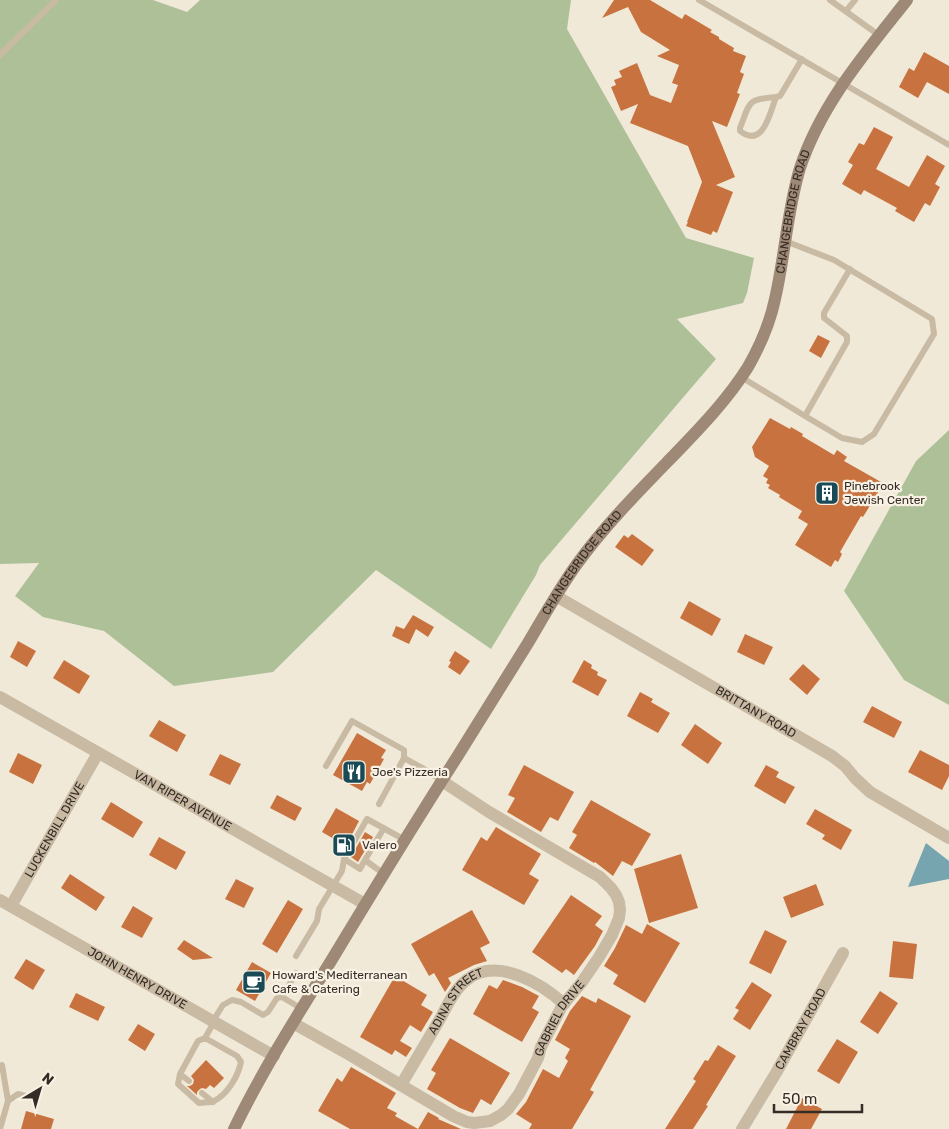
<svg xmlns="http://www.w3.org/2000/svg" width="949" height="1129" font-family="Rubik,sans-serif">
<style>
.green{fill:#adc098}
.water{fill:#76a5af}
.building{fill:#c8733f}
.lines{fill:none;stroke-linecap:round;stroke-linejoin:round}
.lane{stroke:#c9baa4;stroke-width:6}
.street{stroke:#c9baa4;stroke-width:12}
.secondary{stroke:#9d8975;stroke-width:12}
.labels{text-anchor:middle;stroke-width:4.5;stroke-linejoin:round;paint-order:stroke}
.street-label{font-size:12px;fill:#352c26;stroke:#f9f2e4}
.poi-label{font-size:12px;fill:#352c26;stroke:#f9f2e4;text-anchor:start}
</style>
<rect width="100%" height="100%" fill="#f1e9d8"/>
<path class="green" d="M 0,0 L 153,0 L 187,12 L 200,0 L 571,0 L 567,29 L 686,238 L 754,258 L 747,293 L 743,303 L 677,319 L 716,359 L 540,565 L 536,575 L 491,649 L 376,570 L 273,672 L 174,686 L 104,631 L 43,617 L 15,596 L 39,563 L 0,564 Z
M 949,430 L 949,705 L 904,680 L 844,591 L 916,461 Z"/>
<path class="water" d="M 926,843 L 949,861 L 949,879 L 908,887 Z"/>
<path class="building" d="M 614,0 L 650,0 L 682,19 L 685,14 L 712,30 L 710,32 L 719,37 L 719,39 L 734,48 L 733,51 L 746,56 L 740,72 L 744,74 L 737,93 L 740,94 L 727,127 L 712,121 L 735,177 L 716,185 L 733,192 L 717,233 L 713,231 L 711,235 L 686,226 L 688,222 L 687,222 L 702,182 L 688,146 L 630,123 L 638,104 L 621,111 L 611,87 L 616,85 L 614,80 L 622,77 L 619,71 L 637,63 L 650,95 L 671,103 L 678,85 L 672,83 L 679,65 L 657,56 L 670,50 L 641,32 L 628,7 L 602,18 Z
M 924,52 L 949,66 L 949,94 L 927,82 L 918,98 L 899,87 L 909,68 L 914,71 Z
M 874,127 L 893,137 L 876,169 L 909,187 L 927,155 L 945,166 L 935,184 L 940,187 L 930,206 L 925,203 L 914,222 L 895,211 L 897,208 L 864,190 L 861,195 L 842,184 L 853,165 L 848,162 L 859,143 L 864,145 Z
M 818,335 L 830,341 L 821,358 L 809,351 Z
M 770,418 L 790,429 L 791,427 L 803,434 L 802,436 L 834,455 L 837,450 L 847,457 L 844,461 L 881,482 L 876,490 L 879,491 L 863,517 L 861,516 L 840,552 L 842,554 L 838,562 L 835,560 L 831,567 L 795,545 L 808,524 L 798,518 L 802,511 L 779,497 L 780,495 L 768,488 L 770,485 L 766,483 L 768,479 L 763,476 L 769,466 L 755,457 L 752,447 Z
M 632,534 L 654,550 L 642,566 L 615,547 L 624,535 L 628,538 Z
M 689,601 L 721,619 L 712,636 L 680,618 Z
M 413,615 L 434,627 L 428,637 L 416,629 L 409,644 L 392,636 L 396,626 L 404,629 Z
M 745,634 L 773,647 L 764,665 L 737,652 Z
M 18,641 L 36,651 L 27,667 L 10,657 Z
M 455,651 L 470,661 L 460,675 L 448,667 L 451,662 L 449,661 Z
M 64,660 L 90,676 L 79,694 L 53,678 Z
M 584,660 L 592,665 L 591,668 L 598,672 L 597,675 L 607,680 L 598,696 L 572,682 Z
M 803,664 L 820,679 L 807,695 L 789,679 Z
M 640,692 L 653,699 L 651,702 L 670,713 L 658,733 L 627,716 Z
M 872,706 L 902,722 L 894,738 L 863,722 Z
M 159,720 L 186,735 L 177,752 L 149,736 Z
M 695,724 L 722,743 L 708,764 L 681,745 Z
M 357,733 L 386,750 L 381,758 L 384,759 L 370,784 L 367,782 L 362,791 L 333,775 Z
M 920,750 L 949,765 L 949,776 L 942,790 L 908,772 Z
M 18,753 L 42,765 L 33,784 L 9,772 Z
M 220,754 L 241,764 L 230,785 L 209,775 Z
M 524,765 L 574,792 L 558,821 L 550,817 L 541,832 L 507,812 L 515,798 L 508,795 Z
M 766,765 L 779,772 L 776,777 L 795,787 L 785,804 L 754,786 Z
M 277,795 L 302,808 L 295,821 L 270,808 Z
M 591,800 L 651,834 L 632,866 L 622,861 L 613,876 L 595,862 L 594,863 L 569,848 L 577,835 L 572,832 Z
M 111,802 L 143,822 L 133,838 L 101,819 Z
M 336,808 L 359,821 L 346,846 L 322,832 Z
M 815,809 L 852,830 L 841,850 L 822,839 L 825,835 L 806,824 Z
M 496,827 L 541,854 L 529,874 L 539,880 L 524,905 L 462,870 L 481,837 L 487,841 Z
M 365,832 L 373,837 L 358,862 L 351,857 Z
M 159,837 L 186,852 L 176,870 L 149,855 Z
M 681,854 L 698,908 L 649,923 L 634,869 Z
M 70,874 L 105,897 L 96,911 L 61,888 Z
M 236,879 L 254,888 L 244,908 L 225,899 Z
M 816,884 L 824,905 L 791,918 L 783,897 Z
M 571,895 L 602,916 L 595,925 L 603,931 L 595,946 L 574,975 L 566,969 L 562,973 L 532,952 Z
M 288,900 L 303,909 L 277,953 L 262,944 Z
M 133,906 L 153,918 L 142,938 L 121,927 Z
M 472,910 L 490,943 L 480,948 L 487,961 L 474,965 L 448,978 L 451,983 L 445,992 L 434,973 L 429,976 L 411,944 Z
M 647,924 L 680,943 L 645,1003 L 613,984 L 618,975 L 604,966 L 615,948 L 626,925 L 642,934 Z
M 765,930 L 787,941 L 771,974 L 749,963 Z
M 184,940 L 213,958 L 193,960 L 177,949 Z
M 893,941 L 917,944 L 913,979 L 889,977 Z
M 26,959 L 45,970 L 33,990 L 14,978 Z
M 252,962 L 271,973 L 255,1001 L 236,990 Z
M 395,976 L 427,995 L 421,1005 L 433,1012 L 421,1032 L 410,1025 L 400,1041 L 412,1048 L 406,1057 L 395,1050 L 392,1055 L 360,1037 Z
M 503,980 L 522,987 L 539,996 L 532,1008 L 539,1012 L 522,1042 L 473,1014 L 489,985 L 497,989 Z
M 752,982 L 772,995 L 750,1030 L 733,1019 L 739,1010 L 735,1008 Z
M 880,991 L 898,1003 L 878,1034 L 860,1022 Z
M 76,993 L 105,1007 L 98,1021 L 69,1007 Z
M 582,996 L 596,1003 L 598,998 L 631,1016 L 590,1090 L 594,1092 L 572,1129 L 529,1129 L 532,1124 L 516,1114 L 526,1102 L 543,1069 L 559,1078 L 568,1061 L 565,1058 L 570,1049 L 555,1040 L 570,1011 Z
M 138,1024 L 155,1034 L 145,1051 L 128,1040 Z
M 450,1038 L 510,1073 L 491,1105 L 481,1099 L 473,1113 L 460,1108 L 427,1089 L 436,1073 L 431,1070 Z
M 837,1039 L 858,1052 L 839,1084 L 817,1071 Z
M 718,1045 L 736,1056 L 706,1105 L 708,1106 L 693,1129 L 665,1129 L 696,1081 L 693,1079 L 705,1060 L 708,1061 Z
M 206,1060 L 224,1078 L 214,1088 L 210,1085 L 206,1089 L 202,1088 L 200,1089 L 197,1092 L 197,1095 L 187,1086 L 190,1086 L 193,1084 L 194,1080 L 191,1076 Z
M 351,1067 L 396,1093 L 387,1108 L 397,1113 L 395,1116 L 418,1129 L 428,1112 L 439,1118 L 438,1119 L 461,1129 L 350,1129 L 318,1111 L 337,1078 L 342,1082 Z
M 802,1098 L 822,1109 L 811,1129 L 786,1129 Z
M 26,1111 L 54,1119 L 51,1129 L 21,1129 Z"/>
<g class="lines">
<path class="lane" d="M 699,0 L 949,145
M 830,0 L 880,36
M 846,11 L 855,0
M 0,55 L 56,0
M 776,97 C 770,113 763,149 740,131 L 740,128 C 750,103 746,99 776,97 Z
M 776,97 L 780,96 L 802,59
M 741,377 L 805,416 L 842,438 L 862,442 L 874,434 L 934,334 L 932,319 L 834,260 L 785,241
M 805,416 L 847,342 L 847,336 L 824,318 L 824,313 L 850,269
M 326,766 L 352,721 L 404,750 L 404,758
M 379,804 L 404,758 L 424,769 L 442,781
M 344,859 L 360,869 L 365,860 L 384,874
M 365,860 L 384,828
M 296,956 L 317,921 L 319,909 L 342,871 L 344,859 L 367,819 L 405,840
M 282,997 L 302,1009
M 213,1021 L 223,1005 L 232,1000 L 241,1002 L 263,1015 L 268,1012 L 277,998 L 282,997 L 296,973
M 205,1038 L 198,1041 L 180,1074 L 178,1084 L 199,1103 C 203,1102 210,1103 214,1101 C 228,1094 238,1076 241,1062 L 237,1056 L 205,1038 L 214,1022
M 180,1074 L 189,1081
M 202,1093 L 213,1102
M 8,1101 L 18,1094 L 33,1098
M 0,1129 L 8,1101 L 2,1065"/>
<g class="street">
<path id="s1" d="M 556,596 L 832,756 L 845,766 L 855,778 L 870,792 L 949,838"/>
<path id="s2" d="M 0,697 L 365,904"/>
<path id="s3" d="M 0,900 L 274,1056"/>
<path id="s4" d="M 11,906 L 98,753"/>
<path id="s5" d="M 293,1023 L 350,1055 L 453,1116 L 467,1122 L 474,1123 L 490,1121 L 501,1115 L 508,1109 L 519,1094 L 538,1058 L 541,1047 L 562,1006 L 582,982 L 599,957 L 612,935 L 619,918 L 620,910 L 619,902 L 616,895 L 611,888 L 600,877 L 489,812 L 442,781"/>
<path id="s6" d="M 401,1085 C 414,1063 427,1041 440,1019 C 447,1006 455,988 468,979 C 497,957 541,983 564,1004"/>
<path id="s7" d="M 742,1129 L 776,1073 L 843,953"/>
</g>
<path class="secondary" id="s8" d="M 234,1129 C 262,1071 297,1016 331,961 C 372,893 414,824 457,757 C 481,719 504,681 528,643 C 544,616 559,589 577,564 C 606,524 641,489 675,454 C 701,427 728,399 748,367 C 760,346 770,323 775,299 C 785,256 787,211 800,168 C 821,104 866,52 907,0"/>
</g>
<defs>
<g id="building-square" transform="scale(1.25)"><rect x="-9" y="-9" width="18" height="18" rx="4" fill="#1b4a57" stroke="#f9f2e4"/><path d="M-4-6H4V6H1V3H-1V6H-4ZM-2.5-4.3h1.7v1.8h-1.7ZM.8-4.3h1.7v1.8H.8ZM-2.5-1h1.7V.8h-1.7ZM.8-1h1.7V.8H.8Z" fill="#fff"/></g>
<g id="restaurant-square" transform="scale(1.25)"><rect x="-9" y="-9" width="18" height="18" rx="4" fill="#1b4a57" stroke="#f9f2e4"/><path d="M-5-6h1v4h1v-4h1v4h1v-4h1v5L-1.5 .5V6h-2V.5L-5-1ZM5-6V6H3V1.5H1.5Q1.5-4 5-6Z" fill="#fff"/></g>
<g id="fuel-square" transform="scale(1.25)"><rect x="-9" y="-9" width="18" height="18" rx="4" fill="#1b4a57" stroke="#f9f2e4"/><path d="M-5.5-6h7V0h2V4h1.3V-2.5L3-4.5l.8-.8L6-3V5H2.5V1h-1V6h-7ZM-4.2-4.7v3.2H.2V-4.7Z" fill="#fff"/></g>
<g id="cafe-square" transform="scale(1.25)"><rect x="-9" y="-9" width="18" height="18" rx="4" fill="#1b4a57" stroke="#f9f2e4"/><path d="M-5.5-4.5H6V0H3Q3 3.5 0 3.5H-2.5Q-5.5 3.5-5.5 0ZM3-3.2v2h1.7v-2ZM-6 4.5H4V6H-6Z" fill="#fff"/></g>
</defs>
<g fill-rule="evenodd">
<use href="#building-square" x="827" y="493"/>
<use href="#restaurant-square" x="354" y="772"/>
<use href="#fuel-square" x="344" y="845"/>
<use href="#cafe-square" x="254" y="982"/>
</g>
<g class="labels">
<g class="street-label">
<text dy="4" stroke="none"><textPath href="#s8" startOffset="1085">CHANGEBRIDGE ROAD</textPath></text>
<text dy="4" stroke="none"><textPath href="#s8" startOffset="665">CHANGEBRIDGE ROAD</textPath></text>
<text dy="4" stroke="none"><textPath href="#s1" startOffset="231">BRITTANY ROAD</textPath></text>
<text dy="4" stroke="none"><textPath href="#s2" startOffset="210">VAN RIPER AVENUE</textPath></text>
<text dy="4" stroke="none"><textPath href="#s4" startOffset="88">LUCKENBILL DRIVE</textPath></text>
<text dy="4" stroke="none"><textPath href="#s3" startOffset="158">JOHN HENRY DRIVE</textPath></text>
<text dy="4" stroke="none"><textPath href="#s6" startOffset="101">ADINA STREET</textPath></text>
<text dy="4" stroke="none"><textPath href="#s5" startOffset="350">GABRIEL DRIVE</textPath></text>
<text dy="4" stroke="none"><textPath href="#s7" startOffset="116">CAMBRAY ROAD</textPath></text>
</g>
<g class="poi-label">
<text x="844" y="490">Pinebrook<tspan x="844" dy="14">Jewish Center</tspan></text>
<text x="372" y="776">Joe's Pizzeria</text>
<text x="362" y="849">Valero</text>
<text x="272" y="979">Howard's Mediterranean<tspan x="272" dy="14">Cafe &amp; Catering</tspan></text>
</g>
</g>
<g transform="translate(40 1089) rotate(38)" stroke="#f9f2e4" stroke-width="4" paint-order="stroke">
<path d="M0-4L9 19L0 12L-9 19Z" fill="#352c26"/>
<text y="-8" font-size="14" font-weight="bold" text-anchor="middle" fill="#352c26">N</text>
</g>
<path d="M774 1104v8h88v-8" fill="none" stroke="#352c26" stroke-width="2.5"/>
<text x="782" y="1104" font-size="15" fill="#352c26" stroke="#f9f2e4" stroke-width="4" paint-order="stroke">50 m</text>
</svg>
